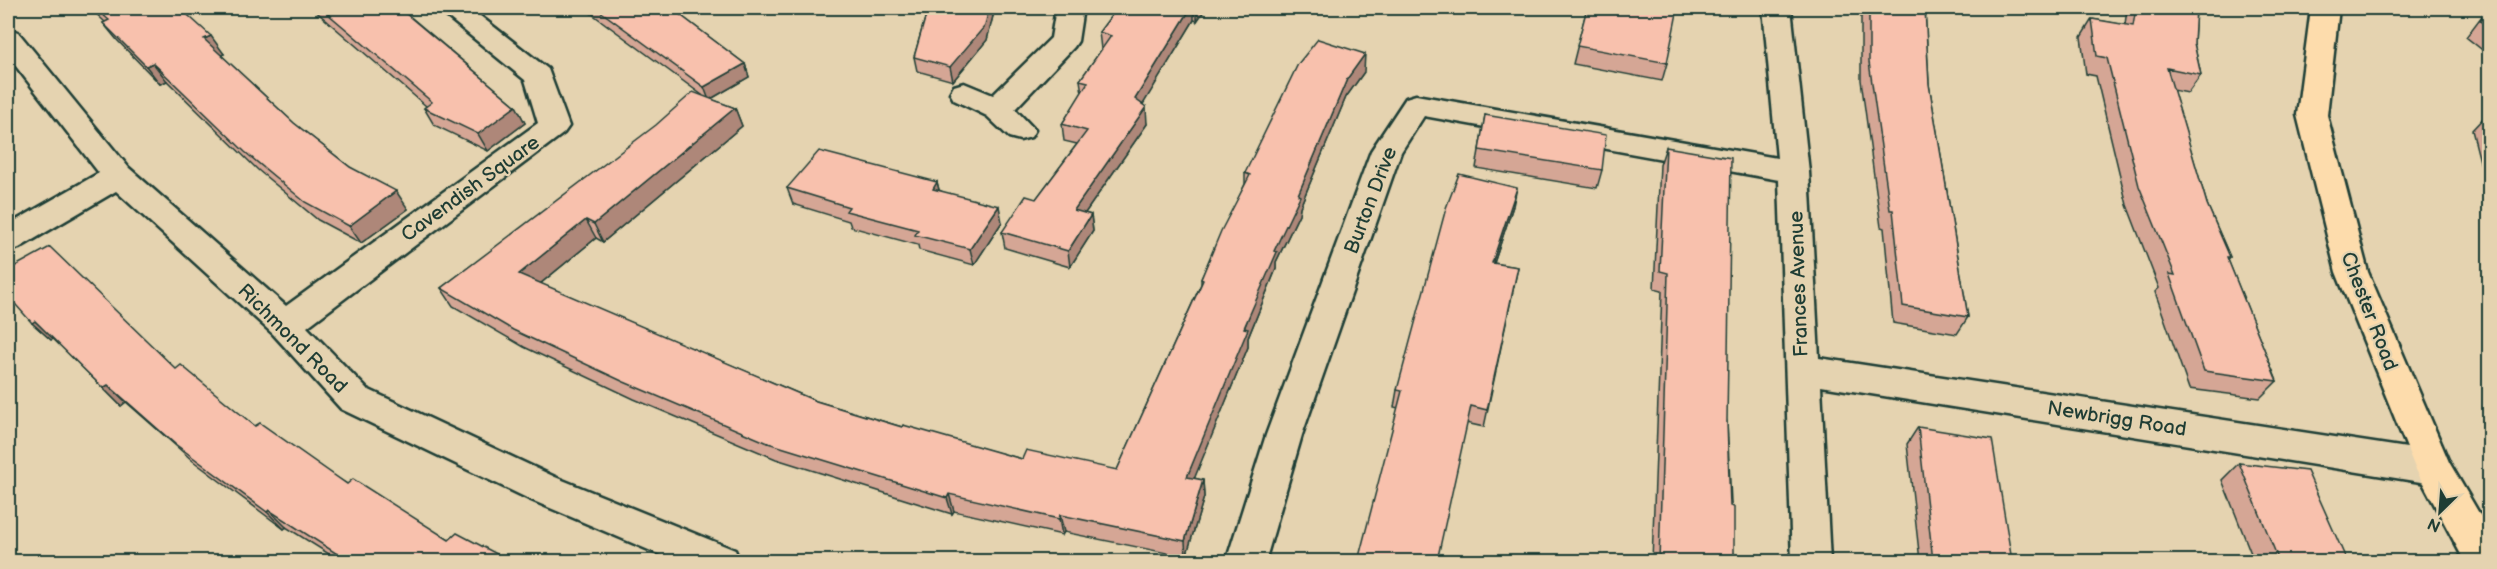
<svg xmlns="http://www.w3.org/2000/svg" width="2497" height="569" font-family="'Balsamiq Sans',sans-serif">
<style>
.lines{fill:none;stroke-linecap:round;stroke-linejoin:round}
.street-casing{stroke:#1f3d34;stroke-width:5}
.primary-casing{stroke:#1f3d34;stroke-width:5}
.street{fill:#e5d3b0;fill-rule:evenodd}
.primary{fill:#fddcac;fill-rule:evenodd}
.wall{fill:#d5a695;stroke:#1f3d34;stroke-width:1.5}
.shaded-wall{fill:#ae8779;stroke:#1f3d34;stroke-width:1.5}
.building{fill:#f8c1ad;stroke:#1f3d34;stroke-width:1.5}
.labels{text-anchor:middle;stroke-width:4.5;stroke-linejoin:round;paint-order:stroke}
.street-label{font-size:20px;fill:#1f3d34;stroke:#e5d3b0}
</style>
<rect width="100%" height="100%" fill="#e5d3b0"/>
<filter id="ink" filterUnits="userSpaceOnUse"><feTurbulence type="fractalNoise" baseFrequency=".0167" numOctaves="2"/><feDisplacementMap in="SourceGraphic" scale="12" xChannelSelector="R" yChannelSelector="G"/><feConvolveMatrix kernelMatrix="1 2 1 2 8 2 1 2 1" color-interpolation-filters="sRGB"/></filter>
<g filter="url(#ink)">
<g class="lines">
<g class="street-casing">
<path id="street" d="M 441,8 L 470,8 L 548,69 L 569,126 L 564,133 L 307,327 L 367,389 L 555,477 L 735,550 L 740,562 L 677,562 L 529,499 L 341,409 L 273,334 L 116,191 L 19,248 L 8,252 L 8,225 L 99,173 L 8,56 L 8,29 L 18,32 L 129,168 L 286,306 L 538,123 L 525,80 L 444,14 Z
M 1056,8 L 1083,8 L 1078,41 L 1074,47 L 1015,109 L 1035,130 L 1031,137 L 1020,140 L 1009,137 L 987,116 L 954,100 L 950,93 L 954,86 L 964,83 L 993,95 L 1051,38 Z
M 1763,8 L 1791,8 L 1809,172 L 1819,358 L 2433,452 L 2446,457 L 2451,468 L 2446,479 L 2433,484 L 1821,386 L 1830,562 L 1792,562 L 1779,180 L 1424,116 L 1401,152 L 1302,435 L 1265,562 L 1226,562 L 1266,435 L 1371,151 L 1406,98 L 1416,95 L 1777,158 Z"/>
</g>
<g class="primary-casing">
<path id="primary" d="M 2311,8 L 2339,8 L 2327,115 L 2368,272 L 2449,462 L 2490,532 L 2490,562 L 2465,562 L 2415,468 L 2336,272 L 2297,115 Z"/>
</g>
<use href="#street" class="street"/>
<use href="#primary" class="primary"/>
</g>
<path class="wall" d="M 90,8 L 180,8 L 224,54 L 221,55 L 294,123 L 350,167 L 408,209 L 361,243 L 318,220 L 258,170 L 167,81 L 160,84 L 117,40 L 103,23 L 105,22 Z
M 312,8 L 403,8 L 406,13 L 516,106 L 525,123 L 488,151 L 434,125 L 424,108 L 426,106 Z
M 584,8 L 671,8 L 745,64 L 749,77 L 711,99 L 735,108 L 742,126 L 603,242 L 596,238 L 540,284 L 816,401 L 902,427 L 1022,459 L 1117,470 L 1201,284 L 1201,279 L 1245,184 L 1245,173 L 1364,72 L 1346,97 L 1300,207 L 1299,214 L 1276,262 L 1276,269 L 1248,338 L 1248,347 L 1194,478 L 1203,480 L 1204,497 L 1186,557 L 1064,532 L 1062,535 L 954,511 L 952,514 L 776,459 L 634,399 L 524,347 L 453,306 L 441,288 L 702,95 Z
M 928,8 L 995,8 L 987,40 L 953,81 L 917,71 L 914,57 Z
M 1117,8 L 1206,8 L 1197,21 L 1194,20 L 1142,105 L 1147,124 L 1085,213 L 1091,215 L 1093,231 L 1070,267 L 1005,248 L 1002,232 L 1036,199 L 1077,144 L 1064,141 L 1062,124 L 1082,93 L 1080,80 L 1102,49 L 1101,49 L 1099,32 Z
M 1587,8 L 1667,63 L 1662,81 L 1573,64 Z
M 1863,8 L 1925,8 L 1929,84 L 1968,317 L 1957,334 L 1893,323 L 1884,228 L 1881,227 L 1861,80 L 1861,13 Z
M 2127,8 L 2196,8 L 2194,43 L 2201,75 L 2188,93 L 2173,90 L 2207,204 L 2230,257 L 2228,260 L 2277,381 L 2260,398 L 2189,389 L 2155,292 L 2159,288 L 2127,205 L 2096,76 L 2086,74 L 2081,37 L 2092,19 L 2125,25 Z
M 2488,8 L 2490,8 L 2490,56 L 2466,37 Z
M 2490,111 L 2490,201 L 2472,130 Z
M 1485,115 L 1602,170 L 1597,188 L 1476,168 Z
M 1666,147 L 1727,422 L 1734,561 L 1652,561 L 1662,291 L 1654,289 L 1660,165 Z
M 937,182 L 939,190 L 1002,222 L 974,265 L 919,250 L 918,245 L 851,227 L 849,221 L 793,204 L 787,188 Z
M 1513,206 L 1494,263 L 1518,267 L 1484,427 L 1394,407 L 1397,390 Z
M 32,323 L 176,369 L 255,426 L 347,484 L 449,540 L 510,561 L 340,561 L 286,527 L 284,529 L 193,461 L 126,402 L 121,406 L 54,339 L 51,340 Z
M 1918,427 L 2012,561 L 1920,561 L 1907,444 Z
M 2239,463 L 2347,561 L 2254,561 L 2222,480 Z"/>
<path class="shaded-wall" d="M 989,8 L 995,8 L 987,40 L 953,81 L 950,67 Z
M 1191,8 L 1194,8 L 1194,20 L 1136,116 L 1135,99 Z
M 1197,8 L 1206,8 L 1197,21 Z
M 211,36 L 224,54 L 217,57 L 204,39 Z
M 1365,54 L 1364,72 L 1346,97 L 1300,207 L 1299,214 L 1276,262 L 1276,269 L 1248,338 L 1248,347 L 1188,494 L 1187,477 L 1274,251 L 1347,79 Z
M 153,63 L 167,81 L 160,84 L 146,66 Z
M 745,64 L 749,77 L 709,100 L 704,87 Z
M 516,106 L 525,123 L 488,151 L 478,134 Z
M 1146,107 L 1147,124 L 1076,226 L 1074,210 Z
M 735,108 L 742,126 L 603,242 L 594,224 Z
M 937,182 L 941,198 L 933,189 Z
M 1517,188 L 1513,206 L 1488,281 L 1492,263 Z
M 396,191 L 408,209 L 361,243 L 349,226 Z
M 999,206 L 1002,222 L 974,265 L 970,249 Z
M 1091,215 L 1093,231 L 1070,267 L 1068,251 Z
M 586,220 L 596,238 L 530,292 L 519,274 Z
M 35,321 L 54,339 L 51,340 L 32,323 Z
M 108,385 L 126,402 L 121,406 L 103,388 Z
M 1203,480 L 1204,497 L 1186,557 L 1185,541 Z
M 949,494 L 954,511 L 952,514 L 947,498 Z
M 269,510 L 286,527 L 284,529 L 267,512 Z
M 1060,515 L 1064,532 L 1062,535 L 1059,519 Z"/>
<path class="building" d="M 95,8 L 180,8 L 211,36 L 204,39 L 294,123 L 350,167 L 396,191 L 349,226 L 305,202 L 245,152 L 153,63 L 146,66 L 103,23 L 109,20 Z
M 321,8 L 399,8 L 516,106 L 478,134 L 424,108 L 432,102 Z
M 596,8 L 671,8 L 745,64 L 704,87 Z
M 928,8 L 989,8 L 985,26 L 950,67 L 914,57 Z
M 1117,8 L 1191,8 L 1135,99 L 1146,107 L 1074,210 L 1091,215 L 1068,251 L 1002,232 L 1026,196 L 1036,199 L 1087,131 L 1062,124 L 1088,82 L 1080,80 L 1111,36 L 1099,32 Z
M 1587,8 L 1678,8 L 1667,63 L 1577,46 Z
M 1869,8 L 1925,8 L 1929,84 L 1968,317 L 1903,306 L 1893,210 L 1890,210 L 1869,62 Z
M 2136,8 L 2196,8 L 2194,43 L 2201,75 L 2167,68 L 2207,204 L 2230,257 L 2227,257 L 2277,381 L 2204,371 L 2169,274 L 2175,275 L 2139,186 L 2107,58 L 2097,56 L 2092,19 L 2133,26 Z
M 2489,8 L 2490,8 L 2490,28 L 2480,21 Z
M 1318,39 L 1365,54 L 1347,79 L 1298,195 L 1300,196 L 1274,251 L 1277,252 L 1244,328 L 1248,329 L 1187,477 L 1203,480 L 1185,541 L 1060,515 L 1059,519 L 949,494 L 947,498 L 768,443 L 624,382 L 513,330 L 441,288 L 656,125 L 693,92 L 735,108 L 594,224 L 586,220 L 519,274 L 816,401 L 902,427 L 903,425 L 1022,459 L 1026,450 L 1117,470 L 1203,280 L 1201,279 L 1221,231 L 1250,175 L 1245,173 L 1298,64 Z
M 2490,111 L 2490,125 L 2487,114 Z
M 1485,115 L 1606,135 L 1602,170 L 1479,150 Z
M 1666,147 L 1731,158 L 1727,422 L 1730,506 L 1734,507 L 1734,561 L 1659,561 L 1668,273 L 1660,271 Z
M 819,151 L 937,182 L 933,189 L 999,206 L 970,249 L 915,235 L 918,230 L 846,211 L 849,207 L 787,188 Z
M 1459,174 L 1517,188 L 1492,263 L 1518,267 L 1487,410 L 1471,406 L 1437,561 L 1359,561 L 1360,553 L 1402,391 L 1397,390 L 1446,208 Z
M 50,247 L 176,369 L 181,365 L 255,426 L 260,423 L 347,484 L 353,479 L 449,540 L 457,533 L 510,561 L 348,561 L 269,510 L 267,512 L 175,444 L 108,385 L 103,388 L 35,321 L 32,323 L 8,296 L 8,270 Z
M 1918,427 L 1992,439 L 2012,561 L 1933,561 Z
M 2239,463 L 2307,471 L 2347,561 L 2279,561 Z"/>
</g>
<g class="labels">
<g class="street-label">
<text transform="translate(470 188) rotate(-36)" y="7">Cavendish Square</text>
<text transform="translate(1370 200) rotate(-69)" y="7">Burton Drive</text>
<text transform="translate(1798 284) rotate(-92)" y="7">Frances Avenue</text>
<text transform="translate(2370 311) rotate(69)" y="7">Chester Road</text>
<text transform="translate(293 338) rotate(45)" y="7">Richmond Road</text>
<text transform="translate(2117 418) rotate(9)" y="7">Newbrigg Road</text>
</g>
</g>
<rect width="2497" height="569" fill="none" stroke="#e5d3b0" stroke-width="30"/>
<rect x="15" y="15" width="2467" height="539" fill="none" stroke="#1f3d34" stroke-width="2" filter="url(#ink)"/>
<g transform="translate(2440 512) rotate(205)" stroke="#e5d3b0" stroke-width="4.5" paint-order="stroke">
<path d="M0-4.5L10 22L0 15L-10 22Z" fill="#1f3d34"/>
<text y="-9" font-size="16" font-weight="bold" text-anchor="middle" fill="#1f3d34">N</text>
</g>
</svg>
